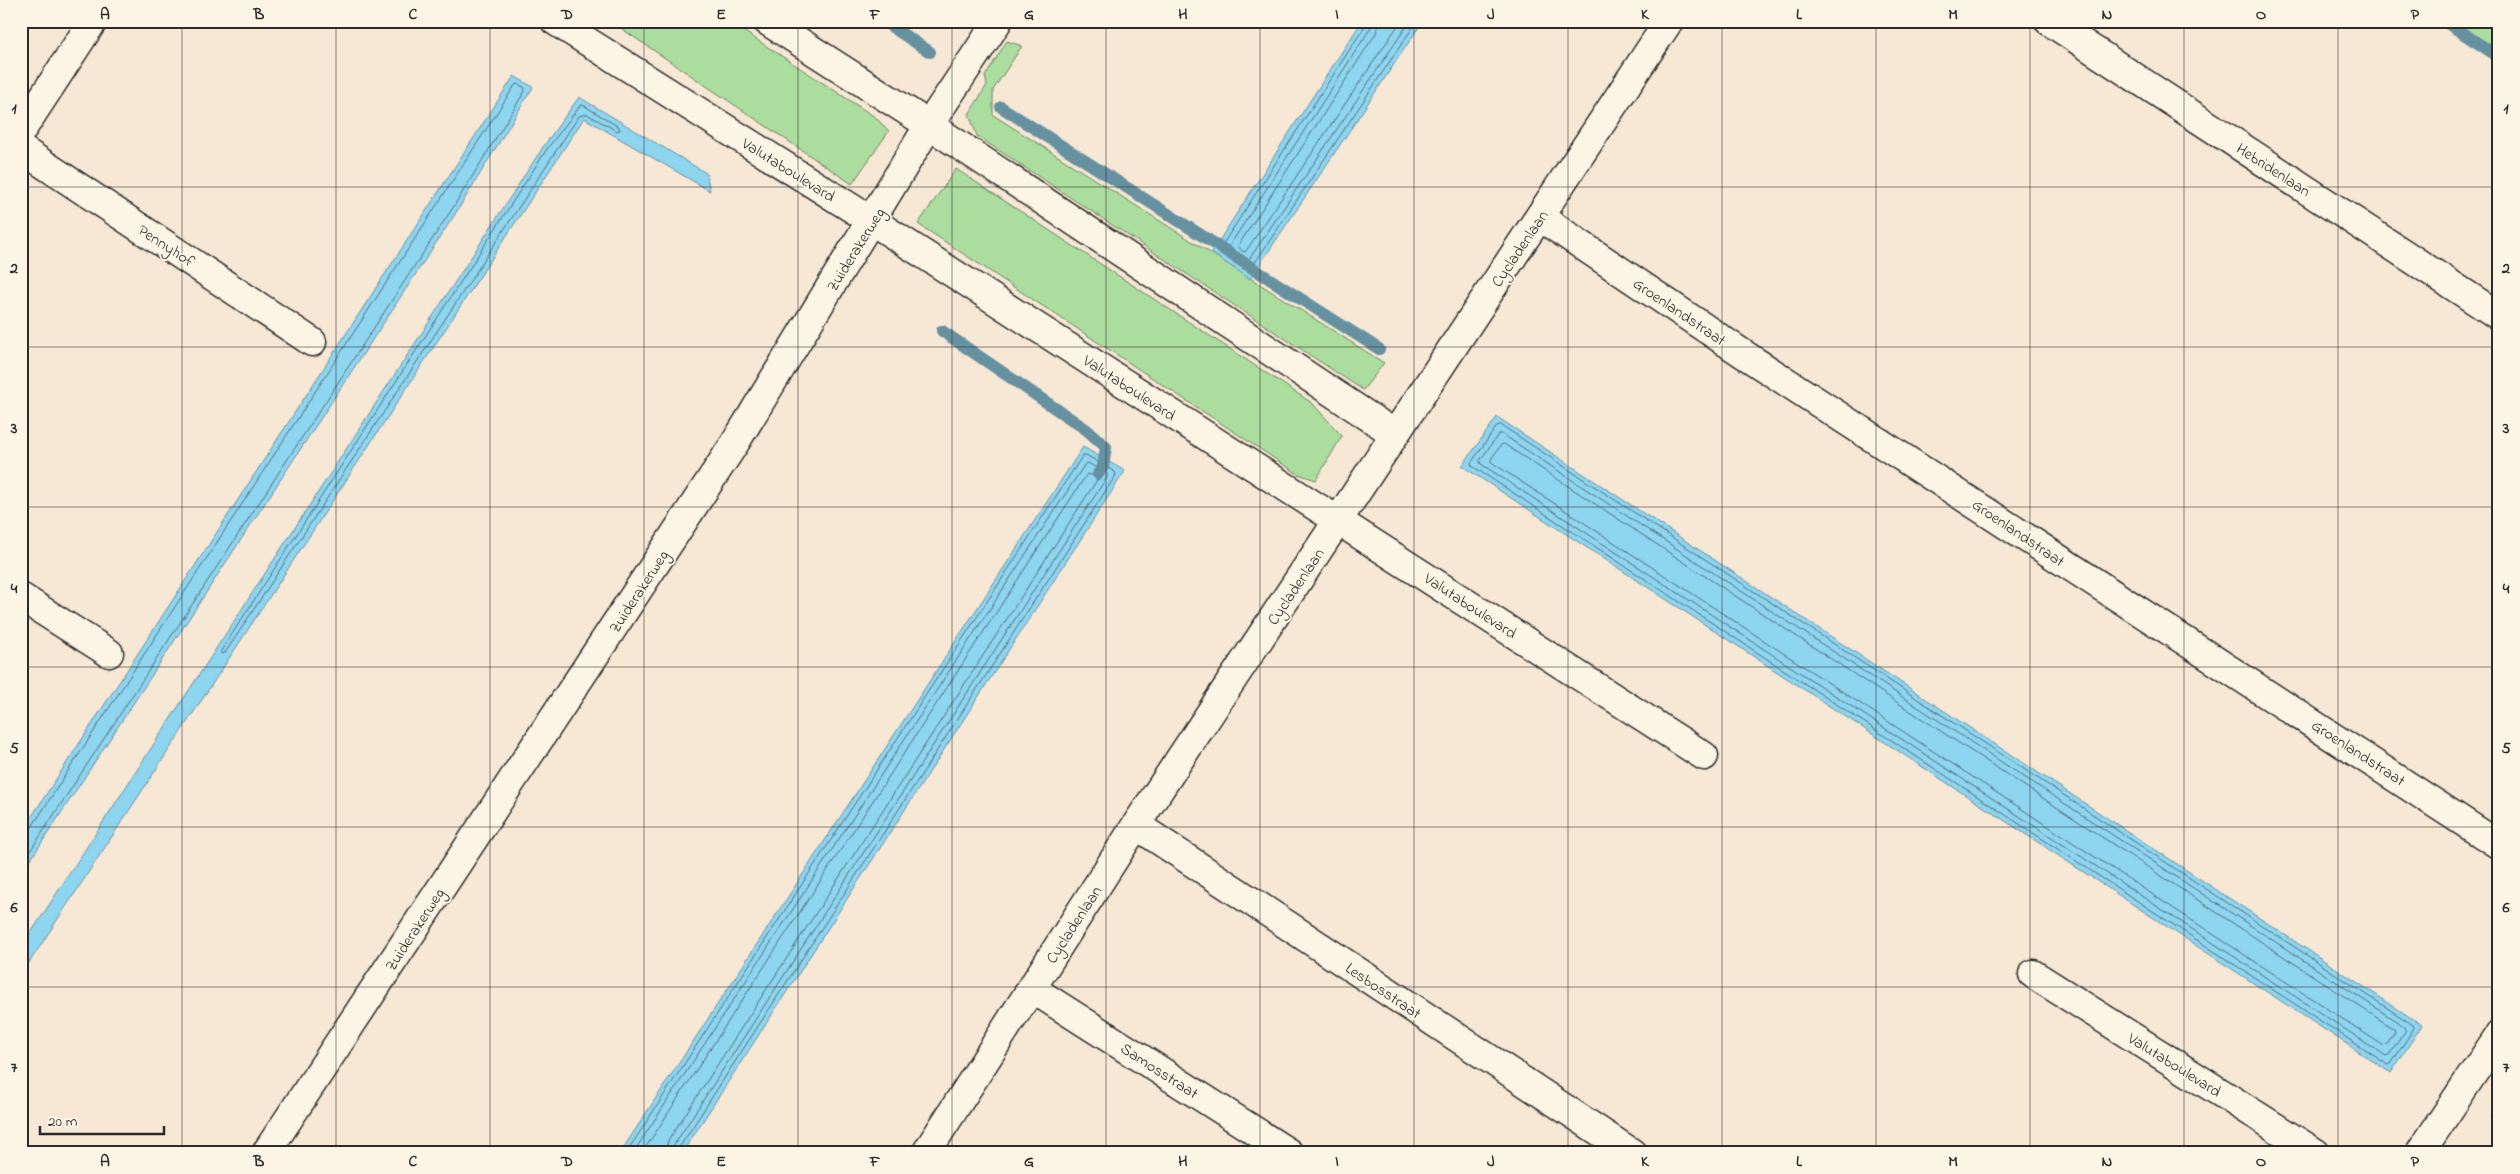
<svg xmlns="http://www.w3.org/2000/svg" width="2520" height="1174" font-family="'Indie Flower',sans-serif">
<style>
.green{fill:#abdd9e;stroke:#6b8464}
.water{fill:#8ed5f0;stroke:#6691a1}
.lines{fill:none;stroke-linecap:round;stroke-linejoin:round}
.shore{stroke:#536f7a;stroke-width:1}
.stream{stroke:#6691a1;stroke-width:12}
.minor-casing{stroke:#2b2b2b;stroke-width:31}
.minor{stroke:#fcf5e5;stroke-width:28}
.grid{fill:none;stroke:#2b2b2b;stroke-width:1;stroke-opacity:0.55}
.labels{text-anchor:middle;stroke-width:4;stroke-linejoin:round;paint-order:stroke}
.street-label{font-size:16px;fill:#2b2b2b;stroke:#fcf5e5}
.neatline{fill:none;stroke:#2b2b2b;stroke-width:2}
.grid-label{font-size:16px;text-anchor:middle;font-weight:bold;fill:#2b2b2b}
</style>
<rect width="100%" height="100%" fill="#f7e7d5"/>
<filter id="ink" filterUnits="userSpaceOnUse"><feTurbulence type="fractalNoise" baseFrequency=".02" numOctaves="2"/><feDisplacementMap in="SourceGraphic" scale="10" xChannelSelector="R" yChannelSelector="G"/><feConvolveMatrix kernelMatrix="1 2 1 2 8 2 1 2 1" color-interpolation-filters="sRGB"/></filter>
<g filter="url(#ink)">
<path class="green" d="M 610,21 L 728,21 L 875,117 L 889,131 L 852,184 Z
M 2454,21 L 2499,21 L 2499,51 Z
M 1007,41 L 1022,46 L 993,90 L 993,115 L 1384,363 L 1363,390 L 977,136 L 969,114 L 987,85 L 985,76 Z
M 956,169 L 1312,403 L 1342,436 L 1316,480 L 1298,474 L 918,224 Z"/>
<path class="water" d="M 1362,21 L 1423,21 L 1250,279 L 1211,253 Z
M 514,76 L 533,87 L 459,208 L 21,874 L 21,833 Z
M 579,97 L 706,173 L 710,191 L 584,118 L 21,975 L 21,948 L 543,147 Z
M 1497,417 L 2422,1025 L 2391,1073 L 1462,466 Z
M 1083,447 L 1125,471 L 682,1153 L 620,1153 Z
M 2499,1103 L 2499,1135 L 2492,1130 L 2492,1114 Z"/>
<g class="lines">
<path class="shore" d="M 1365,21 L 1365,26 L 1219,250 L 1220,253 L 1247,271 L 1250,270 L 1417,21
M 1372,21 L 1370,29 L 1228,248 L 1229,251 L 1245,262 L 1248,261 L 1410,21
M 1379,21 L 1376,33 L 1238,246 L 1243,252 L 1246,251 L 1401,21
M 583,105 L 619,127 L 620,130 L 617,131 L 587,114 L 579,116 L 225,653 L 221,654 L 221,651 L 547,149 L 580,106 Z
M 1501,425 L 2413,1025 L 2414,1028 L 2391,1064 L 2388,1065 L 1472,466 L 1471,463 L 1497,426 Z
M 1499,434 L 1502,434 L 2405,1027 L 2406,1030 L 2389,1055 L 2386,1056 L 1481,464 L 1480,461 Z
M 1504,444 L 2394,1029 L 2395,1032 L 2387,1045 L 2384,1046 L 1491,462 L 1491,459 L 1501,445 Z
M 21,835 L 28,833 L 68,771 L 515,85 L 517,84 L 524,87 L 525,91 L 454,206 L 21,865
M 626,1153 L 1083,455 L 1086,455 L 1115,472 L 1116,475 L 679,1148 L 678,1153
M 633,1153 L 1085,464 L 1088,463 L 1107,474 L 1107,477 L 674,1145 L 672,1153
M 642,1153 L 1087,474 L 1096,476 L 1097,480 L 668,1141 L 664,1153"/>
<path class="stream" d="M 883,21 L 930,52
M 2444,21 L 2499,57
M 1001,107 L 1379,349
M 942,331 L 1087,430 L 1106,447 L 1103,467 L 1098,474"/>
<g class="minor-casing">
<path id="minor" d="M 555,21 L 872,221 L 1704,756
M 767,21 L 929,125 L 1395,434
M 2049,21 L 2499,316
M 21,131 L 93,21
M 21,149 L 312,342
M 1540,217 L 1742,353 L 2499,845
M 21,597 L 109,653
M 1136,825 L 1632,1153
M 2033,974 L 2316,1153
M 1031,988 L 1289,1153
M 266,1153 L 735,443 L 929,125 L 998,21
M 926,1153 L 1136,825 L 1669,21
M 2420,1153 L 2499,1035"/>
</g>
<use href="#minor" class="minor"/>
</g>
</g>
<path class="grid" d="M 182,21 L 182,1153M 336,21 L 336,1153M 490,21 L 490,1153M 644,21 L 644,1153M 798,21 L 798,1153M 952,21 L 952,1153M 1106,21 L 1106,1153M 1260,21 L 1260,1153M 1414,21 L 1414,1153M 1568,21 L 1568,1153M 1722,21 L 1722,1153M 1876,21 L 1876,1153M 2030,21 L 2030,1153M 2184,21 L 2184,1153M 2338,21 L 2338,1153M 21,187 L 2499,187M 21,347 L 2499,347M 21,507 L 2499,507M 21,667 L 2499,667M 21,827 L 2499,827M 21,987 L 2499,987"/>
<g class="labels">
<g class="street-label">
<text transform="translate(789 169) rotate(32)" y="6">Valutaboulevard</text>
<text transform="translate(2274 169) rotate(33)" y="6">Hebridenlaan</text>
<text transform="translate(167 245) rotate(33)" y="6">Pennyhof</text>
<text transform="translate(1519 248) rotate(-56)" y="6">Cycladenlaan</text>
<text transform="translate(855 249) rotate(-58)" y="6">Zuiderakerweg</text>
<text transform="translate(1680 311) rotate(34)" y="6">Groenlandstraat</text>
<text transform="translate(1130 387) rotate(33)" y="6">Valutaboulevard</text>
<text transform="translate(2019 532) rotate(34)" y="6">Groenlandstraat</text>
<text transform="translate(1295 586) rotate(-56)" y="6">Cycladenlaan</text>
<text transform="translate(638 591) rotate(-57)" y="6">Zuiderakerweg</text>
<text transform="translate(1471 605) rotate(33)" y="6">Valutaboulevard</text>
<text transform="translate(2359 752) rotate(33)" y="6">Groenlandstraat</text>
<text transform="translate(1073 924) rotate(-57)" y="6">Cycladenlaan</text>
<text transform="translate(414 929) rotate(-57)" y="6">Zuiderakerweg</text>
<text transform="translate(1384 990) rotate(34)" y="6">Lesbosstraat</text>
<text transform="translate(2175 1064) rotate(32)" y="6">Valutaboulevard</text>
<text transform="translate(1160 1070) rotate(33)" y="6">Samosstraat</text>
</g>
</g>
<rect width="2520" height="1174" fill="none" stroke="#fcf5e5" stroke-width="55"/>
<path d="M40 1126v8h124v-8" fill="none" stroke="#2b2b2b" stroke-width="2.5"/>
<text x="48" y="1126" font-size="15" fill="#2b2b2b" stroke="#fcf5e5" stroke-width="4" paint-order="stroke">20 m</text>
<rect x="28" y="28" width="2464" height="1118" class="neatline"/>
<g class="grid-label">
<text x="105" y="19">A</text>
<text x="259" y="19">B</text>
<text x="413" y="19">C</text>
<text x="567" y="19">D</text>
<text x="721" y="19">E</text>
<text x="875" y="19">F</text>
<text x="1029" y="19">G</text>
<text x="1183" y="19">H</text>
<text x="1337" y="19">I</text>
<text x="1491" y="19">J</text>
<text x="1645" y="19">K</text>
<text x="1799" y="19">L</text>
<text x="1953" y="19">M</text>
<text x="2107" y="19">N</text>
<text x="2261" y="19">O</text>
<text x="2415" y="19">P</text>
<text x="14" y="113">1</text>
<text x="2506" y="113">1</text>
<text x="14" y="273">2</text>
<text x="2506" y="273">2</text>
<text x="14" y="433">3</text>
<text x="2506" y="433">3</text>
<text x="14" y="593">4</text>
<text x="2506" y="593">4</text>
<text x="14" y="753">5</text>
<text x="2506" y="753">5</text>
<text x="14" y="912">6</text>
<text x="2506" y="912">6</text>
<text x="14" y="1072">7</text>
<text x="2506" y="1072">7</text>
<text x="105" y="1166">A</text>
<text x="259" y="1166">B</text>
<text x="413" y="1166">C</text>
<text x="567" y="1166">D</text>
<text x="721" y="1166">E</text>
<text x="875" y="1166">F</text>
<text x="1029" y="1166">G</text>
<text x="1183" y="1166">H</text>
<text x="1337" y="1166">I</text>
<text x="1491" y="1166">J</text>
<text x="1645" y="1166">K</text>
<text x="1799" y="1166">L</text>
<text x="1953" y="1166">M</text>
<text x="2107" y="1166">N</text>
<text x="2261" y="1166">O</text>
<text x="2415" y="1166">P</text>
</g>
</svg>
